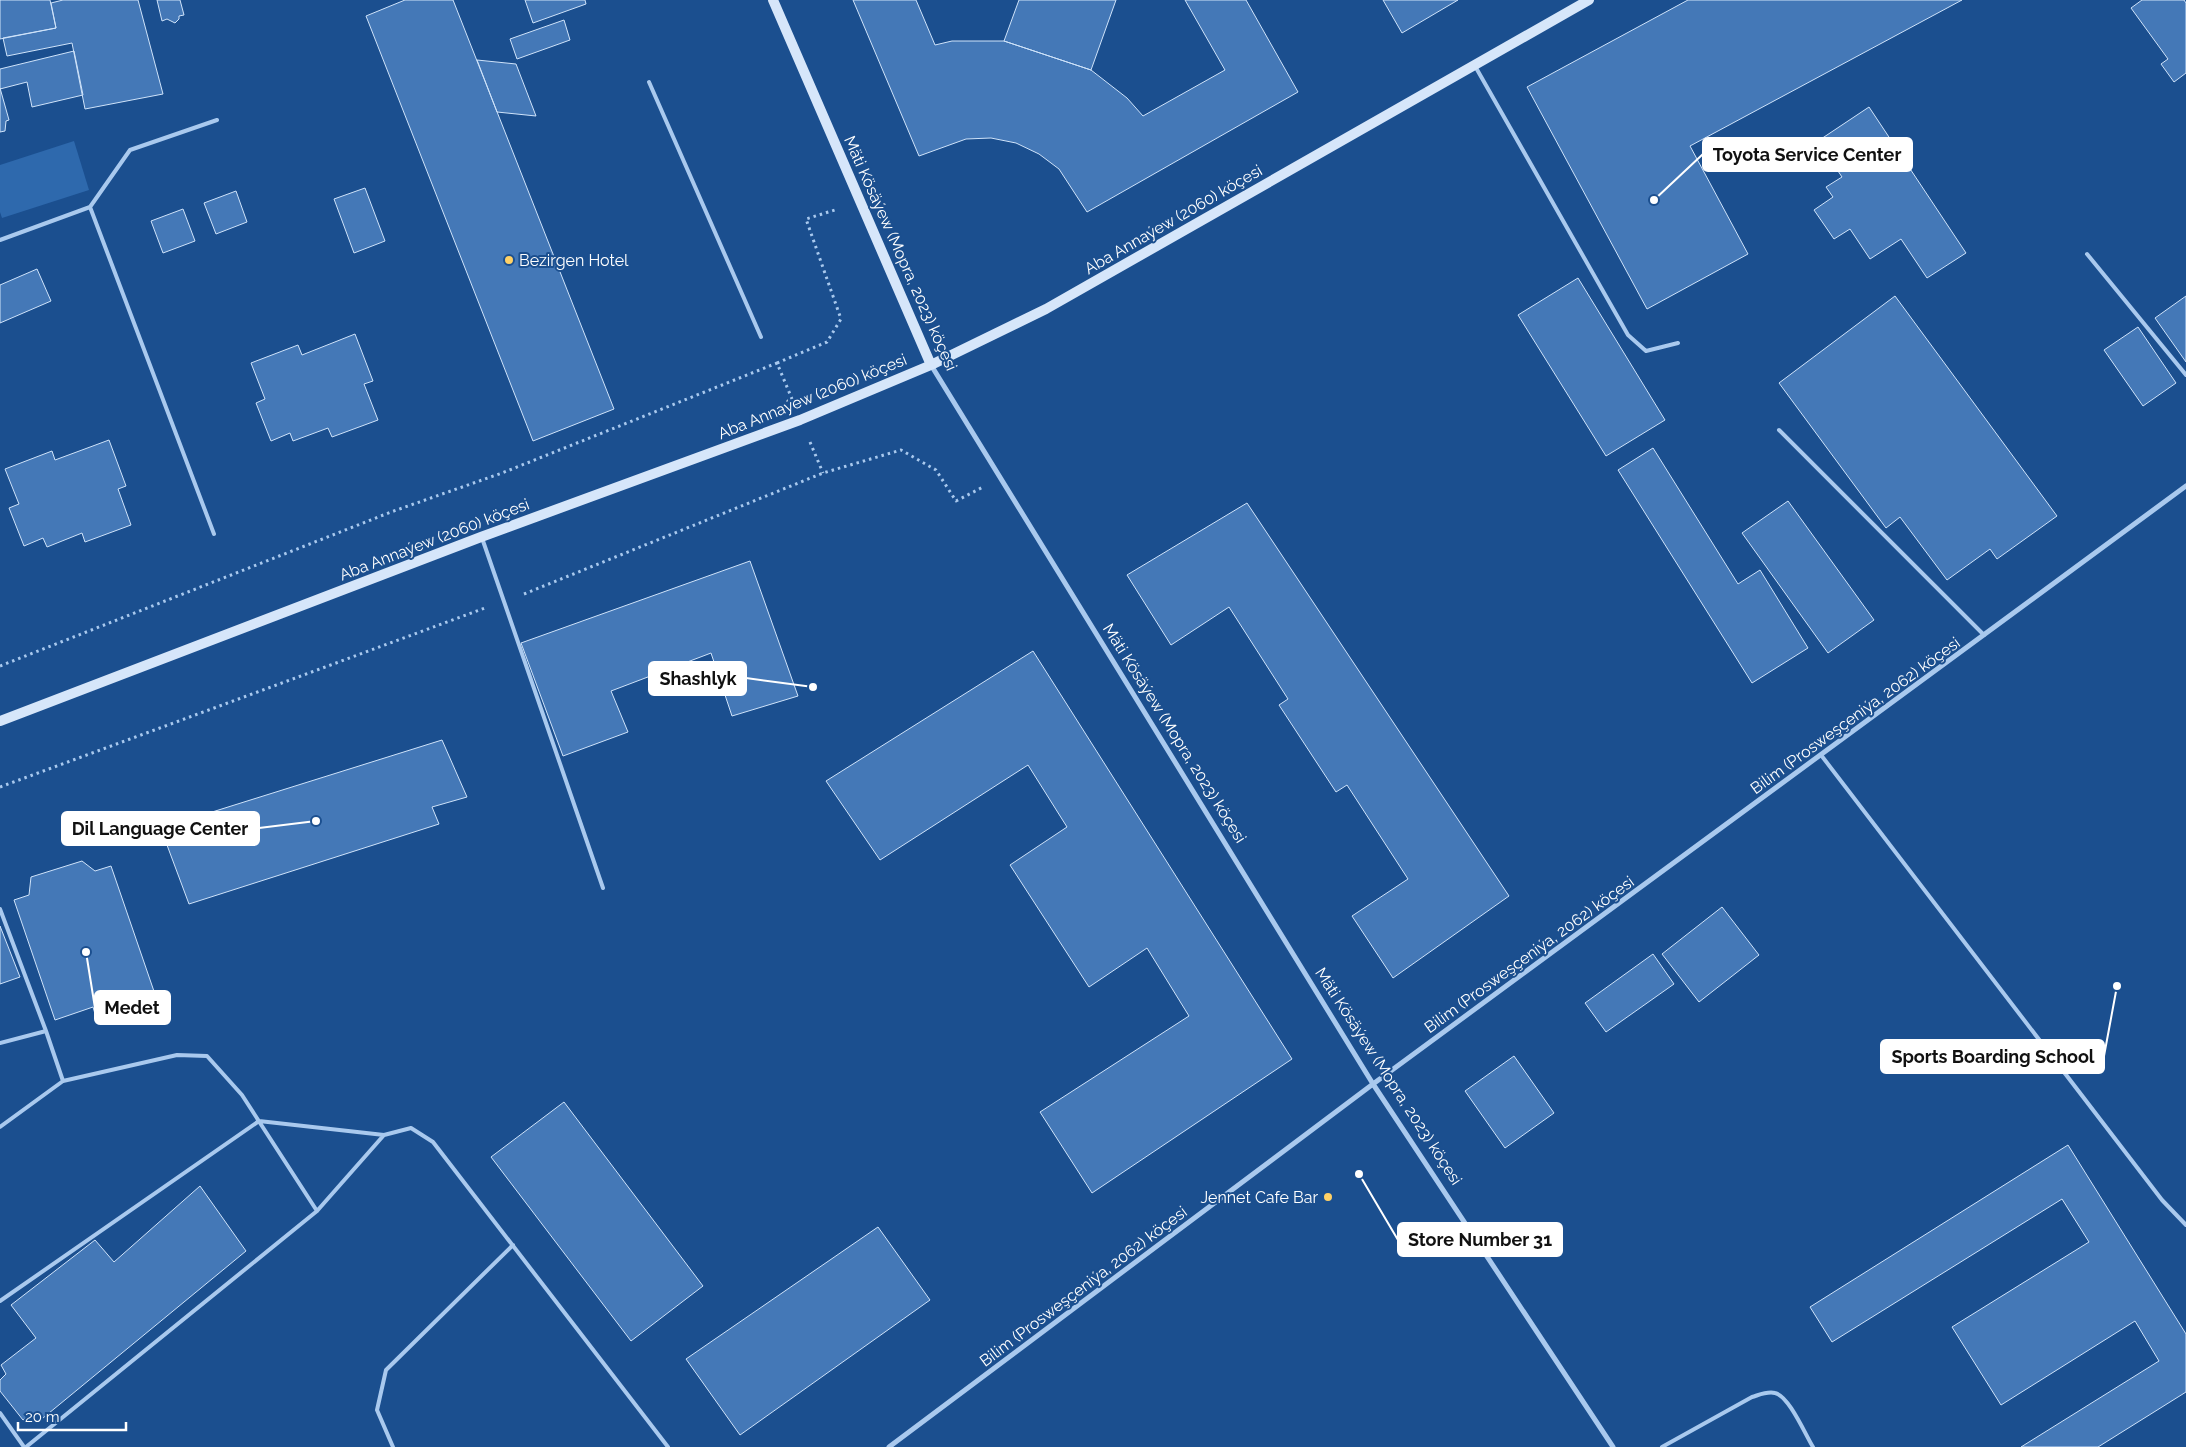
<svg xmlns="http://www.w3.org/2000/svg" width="2186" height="1447" font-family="Raleway,sans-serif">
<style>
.green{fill:#2e69ad}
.building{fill:#4478b7;stroke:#cfe3fa}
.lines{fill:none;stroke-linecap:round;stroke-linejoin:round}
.path{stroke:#a9c9ee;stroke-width:3;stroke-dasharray:2.5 4;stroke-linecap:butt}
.lane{stroke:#a9c9ee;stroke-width:4}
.street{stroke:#a9c9ee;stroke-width:5}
.secondary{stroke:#d6e6fa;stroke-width:10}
.poi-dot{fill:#ffd166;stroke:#1b4f8f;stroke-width:2}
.labels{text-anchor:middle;stroke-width:4;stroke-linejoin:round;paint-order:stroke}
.street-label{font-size:16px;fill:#fff;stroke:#1b4f8f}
.poi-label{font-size:16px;fill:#fff;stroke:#1b4f8f;text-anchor:start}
.leader{fill:none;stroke:#fff;stroke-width:2}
.callout-dot{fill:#fff;stroke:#1b4f8f;stroke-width:2}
.callout{fill:#fff;stroke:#fff;stroke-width:2}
.callout-label{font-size:18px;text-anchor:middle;font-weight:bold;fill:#111}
</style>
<rect width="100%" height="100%" fill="#1b4f8f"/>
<path class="green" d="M 74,141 L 89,190 L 2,218 L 0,212 L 0,165 Z"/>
<path class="building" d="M 0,0 L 50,0 L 56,28 L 0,39 Z
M 63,0 L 138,0 L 163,94 L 85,109 L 72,43 L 7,56 L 3,38 L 56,28 L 51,3 Z
M 157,0 L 180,0 L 184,15 L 179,16 L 179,19 L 175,23 L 167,19 L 162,21 Z
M 405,0 L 453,0 L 614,409 L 533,441 L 366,16 Z
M 525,0 L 585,0 L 586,4 L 533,23 Z
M 853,0 L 916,0 L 935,45 L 952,41 L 1004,41 L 1091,70 L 1127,98 L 1143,116 L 1225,70 L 1185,0 L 1246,0 L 1298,92 L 1087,212 L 1059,169 L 1039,154 L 1016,143 L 991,138 L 966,139 L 919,156 Z
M 1019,0 L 1116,0 L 1091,70 L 1004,41 Z
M 1383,0 L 1458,0 L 1402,33 Z
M 1688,0 L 1962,0 L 1690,146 L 1748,254 L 1647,309 L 1527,87 Z
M 2142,0 L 2184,0 L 2186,3 L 2186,73 L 2174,82 L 2161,64 L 2168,59 L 2131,8 Z
M 564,20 L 570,40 L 517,59 L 510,39 Z
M 74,51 L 83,95 L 32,107 L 27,82 L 0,89 L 0,69 Z
M 477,60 L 516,64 L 536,116 L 497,112 Z
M 0,88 L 9,120 L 6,121 L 5,131 L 0,132 Z
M 1869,107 L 1966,253 L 1927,278 L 1901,239 L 1870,259 L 1850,229 L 1834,239 L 1814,210 L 1833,197 L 1826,187 L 1842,177 L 1818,141 Z
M 365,188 L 385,241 L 354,253 L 334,199 Z
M 236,191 L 247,222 L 216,234 L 204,203 Z
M 183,209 L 195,241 L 163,253 L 151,221 Z
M 37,269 L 51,301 L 0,323 L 0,285 Z
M 1578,278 L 1665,420 L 1606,456 L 1518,315 Z
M 1895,296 L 2057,516 L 1997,559 L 1990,549 L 1947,580 L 1900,517 L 1886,528 L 1779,383 Z
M 2186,296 L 2186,362 L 2155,318 Z
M 2138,327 L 2176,383 L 2143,406 L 2104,350 Z
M 355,334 L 373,381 L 364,384 L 378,420 L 332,437 L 328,428 L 293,441 L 290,433 L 271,441 L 256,403 L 265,399 L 251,363 L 298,345 L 302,355 Z
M 109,440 L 126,486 L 118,489 L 131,525 L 85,542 L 82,533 L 47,547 L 43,538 L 24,546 L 9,508 L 19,504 L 5,469 L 52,451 L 55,460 Z
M 1653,448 L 1738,584 L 1760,570 L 1808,648 L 1752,683 L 1618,470 Z
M 1788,501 L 1874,620 L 1828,653 L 1742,533 Z
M 1247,503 L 1509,896 L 1393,978 L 1352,916 L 1408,879 L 1347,785 L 1336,792 L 1279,705 L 1288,699 L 1229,607 L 1171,645 L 1127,575 Z
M 750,561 L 798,696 L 732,716 L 711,653 L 611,691 L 628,732 L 563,756 L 521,643 Z
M 1033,651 L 1292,1059 L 1092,1193 L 1040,1112 L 1189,1016 L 1147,948 L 1089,987 L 1010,865 L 1067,827 L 1028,765 L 880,860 L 826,781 Z
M 442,740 L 467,797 L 432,807 L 439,824 L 189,904 L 164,837 L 199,832 L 193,818 Z
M 82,861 L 95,871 L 111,866 L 158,1003 L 98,1024 L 93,1007 L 55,1020 L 14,900 L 29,895 L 31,877 Z
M 1722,907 L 1759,955 L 1699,1002 L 1662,954 Z
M 0,926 L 20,977 L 0,984 Z
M 1653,954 L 1674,984 L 1606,1032 L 1585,1003 Z
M 1514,1056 L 1554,1113 L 1505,1148 L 1465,1091 Z
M 564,1102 L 703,1286 L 631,1341 L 491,1157 Z
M 2068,1145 L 2186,1334 L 2186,1392 L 2098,1447 L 2021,1447 L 2159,1361 L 2135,1321 L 2001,1405 L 1952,1327 L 2089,1242 L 2062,1199 L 1832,1342 L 1810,1307 Z
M 200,1186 L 246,1251 L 43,1418 L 36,1412 L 23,1420 L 0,1391 L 0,1380 L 6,1374 L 1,1365 L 36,1338 L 11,1305 L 95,1240 L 114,1262 Z
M 878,1227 L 930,1300 L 740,1435 L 686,1359 Z"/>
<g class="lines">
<path class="path" d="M 777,363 L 827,342 L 841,319 L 806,219 L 838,209
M 810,442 L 823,473
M 524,594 L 823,473 L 901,450 L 936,470 L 956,501 L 983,487
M 0,666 L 391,512 L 502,473 L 777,363 L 792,399
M 0,787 L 485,608"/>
<path class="lane" d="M 1475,66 L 1628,335 L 1646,351 L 1678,343
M 649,82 L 761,337
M 90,207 L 214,534
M 0,240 L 90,207 L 130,150 L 217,120
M 2087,254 L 2186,375
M 1779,430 L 1984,635
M 482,538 L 603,888
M 1821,755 L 2162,1200 L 2186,1225
M 0,909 L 46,1031 L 63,1081 L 177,1055 L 207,1056 L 242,1095 L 317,1211
M 0,1043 L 46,1031
M 0,1127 L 63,1081
M 0,1301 L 259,1121 L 384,1135
M 0,1413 L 24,1447
M 26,1447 L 317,1211 L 384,1135 L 411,1128 L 433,1142 L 668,1447
M 393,1447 L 377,1410 L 386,1370 L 513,1245
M 1662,1447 L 1752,1397 C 1759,1395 1767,1391 1775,1393 C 1789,1396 1805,1434 1813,1447"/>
<path class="street" d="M 931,365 L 1373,1084 L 1613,1447
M 889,1447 L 1373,1084 L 2186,486"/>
<path class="secondary" d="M 773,0 L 931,365
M 0,721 L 481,537 L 800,420 L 931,365 L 1046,309 L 1589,0"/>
</g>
<g class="poi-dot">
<circle cx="509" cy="260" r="5"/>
<circle cx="1328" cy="1197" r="5"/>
</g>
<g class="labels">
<g class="street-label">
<text transform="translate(1173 219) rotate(-30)" y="6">Aba Annaýew (2060) köçesi</text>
<text transform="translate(901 253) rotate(66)" y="6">Mäti Kösäýew (Mopra, 2023) köçesi</text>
<text transform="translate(812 396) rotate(-22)" y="6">Aba Annaýew (2060) köçesi</text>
<text transform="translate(434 539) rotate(-21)" y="6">Aba Annaýew (2060) köçesi</text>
<text transform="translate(1855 715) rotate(-36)" y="6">Bilim (Prosweşçeniýa, 2062) köçesi</text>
<text transform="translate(1175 733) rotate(58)" y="6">Mäti Kösäýew (Mopra, 2023) köçesi</text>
<text transform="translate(1529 954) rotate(-36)" y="6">Bilim (Prosweşçeniýa, 2062) köçesi</text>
<text transform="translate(1389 1076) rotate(57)" y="6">Mäti Kösäýew (Mopra, 2023) köçesi</text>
<text transform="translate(1083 1286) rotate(-37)" y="6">Bilim (Prosweşçeniýa, 2062) köçesi</text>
</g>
<g class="poi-label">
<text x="519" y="266">Bezirgen Hotel</text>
<text x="1318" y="1203" text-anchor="end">Jennet Cafe Bar</text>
</g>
</g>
<path class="leader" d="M1654 200L1703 154M813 687L746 678M316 821L259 828M86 952L95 1008M2117 986L2104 1056M1359 1174L1398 1240"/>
<g class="callout-dot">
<circle cx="1654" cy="200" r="5"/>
<circle cx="813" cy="687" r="5"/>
<circle cx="316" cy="821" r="5"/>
<circle cx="86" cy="952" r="5"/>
<circle cx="2117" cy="986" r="5"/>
<circle cx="1359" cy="1174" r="5"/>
</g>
<g class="callout">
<rect x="1703" y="138" width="209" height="33" rx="5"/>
<rect x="649" y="662" width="97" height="33" rx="5"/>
<rect x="62" y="812" width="197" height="33" rx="5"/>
<rect x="95" y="991" width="75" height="33" rx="5"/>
<rect x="1881" y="1040" width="223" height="33" rx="5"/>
<rect x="1398" y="1223" width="164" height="33" rx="5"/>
</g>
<g class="callout-label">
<text x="1807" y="161">Toyota Service Center</text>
<text x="698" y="685">Shashlyk</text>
<text x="160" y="835">Dil Language Center</text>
<text x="132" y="1014">Medet</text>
<text x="1993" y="1063">Sports Boarding School</text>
<text x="1480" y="1246">Store Number 31</text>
</g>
<path d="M18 1422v8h108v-8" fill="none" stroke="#ffffff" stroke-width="2.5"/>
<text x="25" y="1422" font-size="15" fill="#ffffff" stroke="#1b4f8f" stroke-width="4" paint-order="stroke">20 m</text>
</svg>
